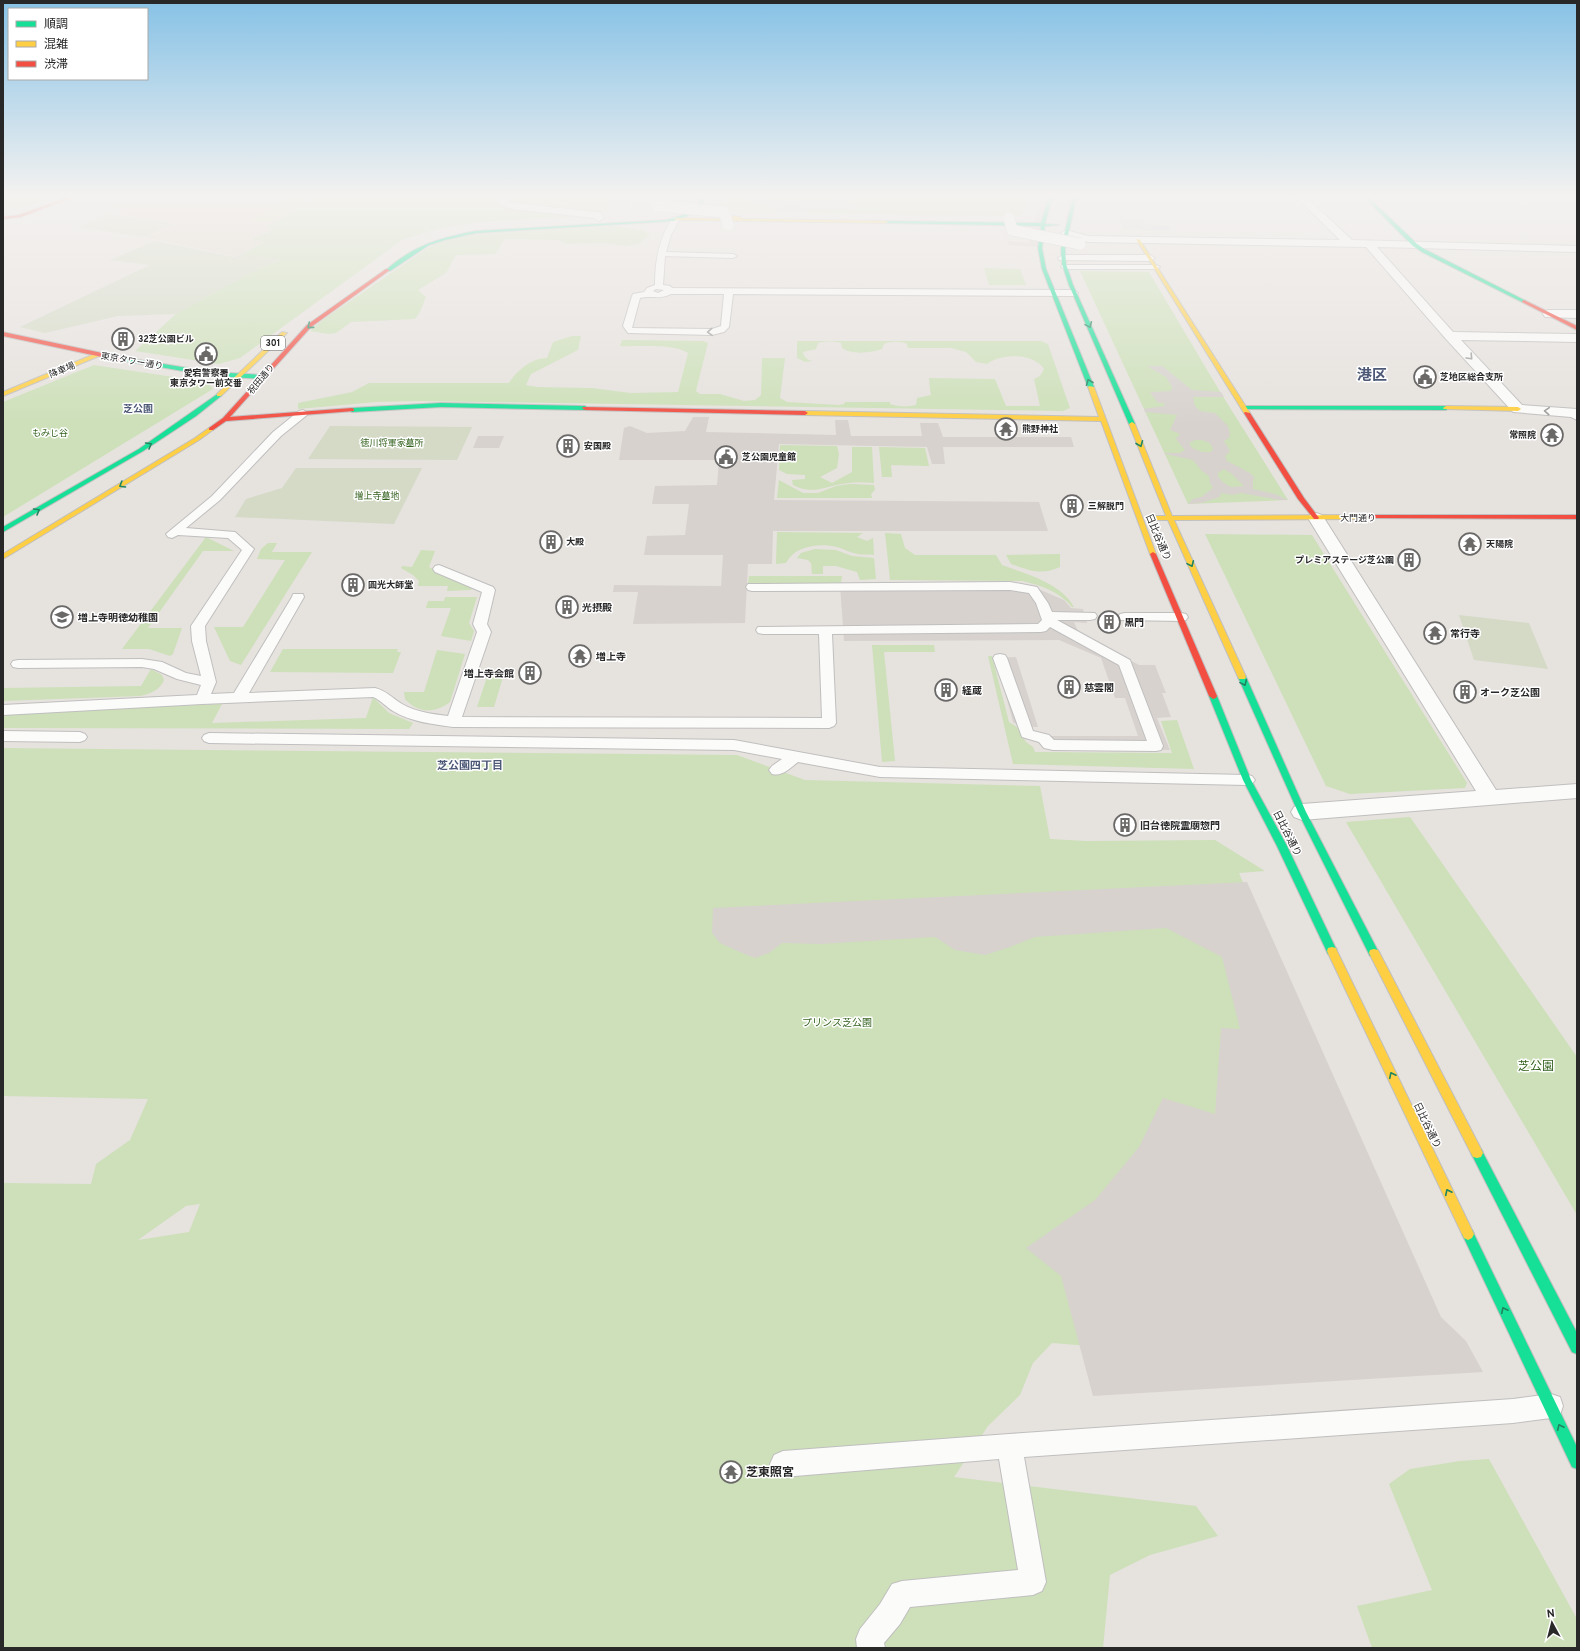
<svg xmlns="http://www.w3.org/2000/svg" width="1580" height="1651" font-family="Overpass,'Noto Sans JP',sans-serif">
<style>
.industrial{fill:#dad7da}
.education{fill:#e1d8cd}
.green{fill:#cde0b9;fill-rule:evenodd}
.cemetery{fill:#d4dac6}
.pitch{fill:#d7e4b6}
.plaza{fill:#d7d2ce;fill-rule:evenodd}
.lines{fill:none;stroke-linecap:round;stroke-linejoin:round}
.lane-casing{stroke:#c0bfbf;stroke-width:2}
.street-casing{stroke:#c0bfbf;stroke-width:2}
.fast-casing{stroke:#c0bfbf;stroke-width:2}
.slow-casing{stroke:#c0bfbf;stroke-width:2}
.jam-casing{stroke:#c0bfbf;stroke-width:2}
.lane{fill:#fbfbfa;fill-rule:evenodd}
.street{fill:#fbfbfa;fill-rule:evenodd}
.fast{fill:#16e098;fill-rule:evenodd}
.slow{fill:#ffcf43;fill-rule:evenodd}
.jam{fill:#f24e42;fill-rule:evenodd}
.street-bridge-casing{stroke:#c0bfbf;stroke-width:12;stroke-linecap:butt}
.street-bridge{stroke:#fbfbfa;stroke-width:11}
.oneway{stroke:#1f8460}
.oneway2{stroke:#9c9c9c}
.labels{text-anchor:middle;stroke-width:3;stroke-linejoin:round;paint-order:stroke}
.far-poi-label{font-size:9px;font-weight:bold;fill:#282828;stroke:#fff;text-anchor:start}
.shield{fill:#fff;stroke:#686868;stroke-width:1}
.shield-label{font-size:9px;font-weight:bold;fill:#282828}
.far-street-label{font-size:9px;fill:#282828;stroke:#fff}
.far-park-label{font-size:9px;fill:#32601d;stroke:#fff}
.far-quarter-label{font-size:10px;font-weight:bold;fill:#4c5876;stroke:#fff}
.street-label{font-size:10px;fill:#282828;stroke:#fff}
.poi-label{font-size:10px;font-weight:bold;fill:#282828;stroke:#fff;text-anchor:start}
.park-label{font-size:10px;fill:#32601d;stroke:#fff}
.neighbourhood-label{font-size:11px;font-weight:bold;fill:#4c5876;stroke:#fff}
.near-park-label{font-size:12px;fill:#32601d;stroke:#fff}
.near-poi-label{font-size:12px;font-weight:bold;fill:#282828;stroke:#fff;text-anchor:start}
.far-town-label{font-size:15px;font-weight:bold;fill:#4c5876;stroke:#fff}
</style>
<rect width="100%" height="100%" fill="#e6e2de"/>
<path class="industrial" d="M 1120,219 L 1145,220 L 1142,224 L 1169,226 L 1171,231 L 1123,229 Z"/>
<path class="education" d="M 163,195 L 317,195 L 266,227 L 273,229 L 250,239 L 262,242 L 242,254 L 234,256 L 145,237 L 177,224 L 119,215 L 129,210 L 106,207 L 125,199 L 145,202 Z"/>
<path class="green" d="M 8,195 L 56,195 C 38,202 22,210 3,208 L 3,197 Z
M 319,195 L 504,195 L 503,199 L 517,199 L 530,195 L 594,196 C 603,192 612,195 620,200 L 606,211 L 590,211 L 597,215 L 478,222 L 441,228 L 402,240 L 240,358 L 219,364 L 135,351 L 176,314 L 250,273 L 280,260 L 243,254 L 263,242 L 251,239 L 273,230 L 266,227 Z
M 724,195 L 1028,195 L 1022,215 L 1015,216 L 724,211 L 719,209 Z
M 614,226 L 644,231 L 650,234 L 639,244 L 626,246 L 603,243 L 566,244 L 558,240 L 505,239 L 495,254 L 456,255 L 446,273 L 418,290 L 426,297 L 420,312 L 415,319 L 351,322 L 336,333 L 328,334 L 310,331 L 321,321 L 426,249 L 440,241 L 466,235 Z
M 984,268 L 1020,269 L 1026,285 L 989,285 Z
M 1080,271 L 1149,272 L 1222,395 L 1288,500 L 1188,504 Z
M 572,336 L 581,336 L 578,350 L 531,374 L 526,385 L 537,387 L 592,388 L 631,393 L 678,392 L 688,353 C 672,343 638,347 620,346 L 622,340 L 703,341 L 708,343 L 696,391 L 700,394 L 720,394 L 744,401 L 755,400 L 761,395 L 762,358 L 785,358 L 780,398 L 787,402 L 839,405 L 844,404 L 845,402 L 890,402 L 890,404 C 898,407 909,407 916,405 L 917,398 L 931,395 L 930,390 L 929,378 L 995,379 L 1006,406 L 1040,406 L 1034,379 L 1040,376 L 1044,369 C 1034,353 1001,353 987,364 L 976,362 L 966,352 L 951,348 L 908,348 L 907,344 C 901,341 891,341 884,344 L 882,349 C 871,353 852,355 842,348 L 841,343 C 835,341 825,341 818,343 L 816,349 L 803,352 C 804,357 807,360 813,361 L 805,362 L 797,358 L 797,341 L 1041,341 L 1048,344 L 1070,408 L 1063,411 L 420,401 L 376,402 L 298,409 L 298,403 L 352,392 L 369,383 L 509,383 C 517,370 532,358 547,358 L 553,342 Z
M 94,365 L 207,382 L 213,389 L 3,517 L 3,402 Z
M 780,445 L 837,446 L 839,454 L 837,468 L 820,477 L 832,483 L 852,472 L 852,447 L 872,447 L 874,483 C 863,482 853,482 842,484 C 822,487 813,495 793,485 L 792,480 L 805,479 L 805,475 L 787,474 L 779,470 Z
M 879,447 L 925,448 L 929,466 L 891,465 L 892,477 L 882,477 Z
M 779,480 L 803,493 L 818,493 L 836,486 L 850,484 L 874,485 L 875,490 L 871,494 L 872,498 L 777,498 Z
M 777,532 L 863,533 L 857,537 L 867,541 L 873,538 L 874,555 C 869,554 863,555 858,554 C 851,553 844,549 837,547 C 820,543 795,545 786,563 L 776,564 Z
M 885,533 L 901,534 L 905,548 L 915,555 L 996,555 L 1002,565 C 1026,574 1061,583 1074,607 L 1072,607 C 1060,592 1041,585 1022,581 L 890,580 Z
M 1205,534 L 1312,535 L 1467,783 L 1465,788 L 1350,794 L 1326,786 Z
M 206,537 L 234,551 L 203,551 L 148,628 L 182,628 L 173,654 L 170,656 L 149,649 L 122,649 Z
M 268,543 L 277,543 L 272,552 L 312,552 L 241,665 L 230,661 L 214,627 L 243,627 L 285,560 L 257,559 L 261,549 Z
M 815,549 L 836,550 L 852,556 L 874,558 L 876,579 L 860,580 L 857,572 L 836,566 L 823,566 L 823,574 L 812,574 L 811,563 L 808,560 L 797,558 L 801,553 Z
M 421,550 L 435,551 L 429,567 L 452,580 L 472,588 L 471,590 L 447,591 L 448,586 L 418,586 L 419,581 L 413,575 L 401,568 L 402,566 L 412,567 Z
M 1060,554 L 1060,567 C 1041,576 1030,570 1011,564 L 1006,555 Z
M 749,576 L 842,576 L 841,583 L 748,584 Z
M 445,597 L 477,597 L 469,623 L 474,631 L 471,641 L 441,636 L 451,608 L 426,608 L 428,601 L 444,601 Z
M 872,645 L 934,645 L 935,652 L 884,652 L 895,761 L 882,762 Z
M 283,649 L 398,649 L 397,652 L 401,652 L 393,673 L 270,672 Z
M 437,650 L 465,654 L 450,702 C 434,714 418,713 405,699 L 404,692 L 424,692 Z
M 988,656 L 992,656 L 1009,722 L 1017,727 L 1026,742 L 1033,747 L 1035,752 L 1172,753 L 1161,721 L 1177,720 L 1194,769 L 1013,764 Z
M 151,669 L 162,675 L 164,680 C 160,690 150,694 140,696 L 3,701 L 3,688 L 141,686 Z
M 487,677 L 503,677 L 494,707 L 477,707 Z
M 373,697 L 389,713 L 413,723 L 409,729 L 3,728 L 3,713 L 222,704 L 212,723 L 366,718 Z
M 3,748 L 737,755 L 805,780 L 1040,786 L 1050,839 L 1086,841 L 1215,840 L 1265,871 L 1239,873 L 1417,1294 L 1127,1349 L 1052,1343 L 1033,1363 L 1020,1395 L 988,1426 L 954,1477 L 1196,1506 L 1218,1536 L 1150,1555 L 1110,1575 L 1103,1648 L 3,1648 L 3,1183 L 91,1184 L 96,1164 L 130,1140 L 148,1099 L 3,1096 ZM 200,1204 L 189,1232 L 138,1240 L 186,1206 Z
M 1410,817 L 1577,1057 L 1577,1215 L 1346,822 Z
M 1489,1459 L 1577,1619 L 1577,1648 L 1372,1648 L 1357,1606 L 1432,1590 L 1389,1484 L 1410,1469 L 1460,1461 Z"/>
<path class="cemetery" d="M 614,195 L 661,195 L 656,201 L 631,200 L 627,205 L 606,204 Z
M 108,214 L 175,224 L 144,237 L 79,227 Z
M 155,241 L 234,257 L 243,254 L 281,259 L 250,273 L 176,314 L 118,316 L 45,333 L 20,327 L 150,265 L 110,260 Z
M 330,426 L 472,427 L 457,460 L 308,459 Z
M 296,468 L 422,468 L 394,524 L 235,517 L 246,499 L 282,488 Z
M 1459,615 L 1529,623 L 1548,669 L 1474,660 Z"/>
<path class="pitch" d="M 292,195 L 314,195 L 270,222 L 250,221 Z"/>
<path class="plaza" d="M 749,195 L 760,195 L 766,199 L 770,201 L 789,202 L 835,201 L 839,200 L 843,195 L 852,195 L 852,198 L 846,202 L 857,203 L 853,209 L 809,210 L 804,212 L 783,212 L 778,209 L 755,205 L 751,201 Z
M 1041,195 L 1049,195 L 1039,247 L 1009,245 L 1007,241 L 1029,243 Z
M 1147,366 L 1162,366 L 1192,390 L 1221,392 L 1224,397 L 1193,397 L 1195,406 L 1200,411 L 1215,413 L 1228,426 L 1230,433 L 1229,438 L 1224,441 L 1230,451 L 1225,456 L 1227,461 L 1250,473 L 1255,478 L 1253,480 L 1253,489 L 1275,494 L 1288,500 L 1280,500 L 1241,493 L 1233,495 L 1221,493 L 1220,497 L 1201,503 L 1188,504 L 1193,499 L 1201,497 L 1213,488 L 1210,483 L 1209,476 L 1202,471 L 1193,460 L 1165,454 L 1164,453 L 1180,453 L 1185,450 L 1176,439 L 1180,434 L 1170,430 L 1177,415 L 1145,412 L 1144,409 L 1164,406 L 1165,403 L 1158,403 L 1150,392 L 1171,391 L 1172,387 L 1166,377 ZM 1195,440 L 1202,440 L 1210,443 L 1213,449 L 1211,452 L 1202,452 L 1192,448 L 1189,443 ZM 1224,469 L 1232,474 L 1244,486 L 1231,487 L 1224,483 L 1218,477 L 1218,473 Z
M 693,417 L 709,417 L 706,432 L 836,435 L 835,420 L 848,420 L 851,436 L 922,436 L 920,423 L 938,423 L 943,437 L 1071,437 L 1074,447 L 943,447 L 945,464 L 932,464 L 927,447 L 779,444 L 774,500 L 1039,502 L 1048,531 L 773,531 L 772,564 L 748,564 L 745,623 L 633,624 L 638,592 L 613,592 L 614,585 L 721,586 L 723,555 L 644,555 L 647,536 L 685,535 L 689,504 L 652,504 L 655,486 L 717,485 L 719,460 L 619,460 L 624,428 L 630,426 L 647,433 L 685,431 Z
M 478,436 L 504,436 L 499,448 L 473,448 Z
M 840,585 L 1036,588 L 1064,600 L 1071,608 L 1083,609 L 1087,623 L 1074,622 L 1078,631 L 1139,665 L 1155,665 L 1166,693 L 1162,693 L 1171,717 L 1157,718 L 1170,750 L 1054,749 L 1046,736 L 1138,736 L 1125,698 L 1115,698 L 1101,658 L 1059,640 L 844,641 Z
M 1016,657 L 1038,727 L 1020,727 L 1013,722 L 996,658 Z
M 1247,882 L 1441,1317 L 1466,1341 L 1483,1372 L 1093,1396 L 1061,1276 L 1026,1248 L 1095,1200 L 1139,1147 L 1163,1098 L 1215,1114 L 1221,1028 L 1240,1029 L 1222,957 L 1166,928 L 1035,937 L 1010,947 L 985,955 L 955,950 L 935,937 L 820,944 L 782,943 L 769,953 L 755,958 L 742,953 L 720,943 L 712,933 L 713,908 Z"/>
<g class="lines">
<g class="lane-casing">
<path id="lane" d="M 673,217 L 676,217 L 680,219 L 671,235 L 666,252 L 733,254 L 737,256 L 733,258 L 665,256 L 663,285 L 670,286 L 672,288 L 1074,290 L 1078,293 L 1074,296 L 733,294 L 729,327 L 724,332 L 712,335 L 628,333 L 623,326 L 632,296 L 633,294 L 644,292 L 647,288 L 655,285 C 655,260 659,238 673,217 ZM 656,289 L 664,290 L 658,293 L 653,291 ZM 671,294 L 724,294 L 721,326 L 712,329 L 632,328 L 640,298 C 651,295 661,300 671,294 Z
M 1062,265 L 1156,265 L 1160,267 L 1156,269 L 1065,269 L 1061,267 Z
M 303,410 L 308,413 L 307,415 L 281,436 L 220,500 L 186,528 L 235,532 L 254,549 L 205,626 L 206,641 L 216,682 L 211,694 L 234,693 L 292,597 L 293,594 L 303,594 L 304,597 L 249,693 L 375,688 C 387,691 392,698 402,704 C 416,712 432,714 448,716 L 477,632 L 473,624 L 482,592 L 435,572 L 433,569 L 435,566 L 439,565 L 493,587 L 495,590 L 487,624 L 491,632 L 462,717 L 822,718 L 819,634 L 763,634 L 758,633 L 756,630 L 758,627 L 1038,624 L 1042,620 L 1036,603 L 1029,593 L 1010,590 L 752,591 L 748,590 L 746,587 L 748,584 L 1010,582 L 1037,587 L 1048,603 L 1052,612 L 1095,613 L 1097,616 L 1095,619 L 1090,620 L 1057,620 L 1130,660 L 1163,746 L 1161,750 L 1156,751 L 1053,750 L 1044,748 L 1039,742 L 1022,737 L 993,658 L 995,655 L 1000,654 L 1005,655 L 1007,658 L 1033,731 L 1049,735 L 1054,740 L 1147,741 L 1119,665 L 1050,627 L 1046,631 L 1041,632 L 832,634 L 836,723 L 834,726 L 829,728 L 453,727 C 433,724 411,722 393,711 C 386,707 381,700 373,697 L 202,704 L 3,715 L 3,705 L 197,695 L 201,685 L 177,679 L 154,669 L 142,667 L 18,668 L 13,667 L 11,664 L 13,661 L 18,660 L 142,659 L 162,662 L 186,673 L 201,676 L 192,641 L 191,626 L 242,550 L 228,538 L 178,535 L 172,538 L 168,537 L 166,534 L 212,496 L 273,432 L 299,411 Z
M 1125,613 L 1181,613 L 1186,614 L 1188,617 L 1186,620 L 1181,621 L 1120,620 L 1118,617 L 1120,614 Z
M 3,731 L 80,732 L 85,734 L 87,737 L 85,740 L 80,742 L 3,741 Z
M 209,733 L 734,740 L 880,767 L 1247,775 L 1252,776 L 1255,780 L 1252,784 L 1247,785 L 880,777 L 798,762 C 790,768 782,777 772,774 L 769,770 L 772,766 L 782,759 L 734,750 L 209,743 L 204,741 L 202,738 L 204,735 Z
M 1551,1394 L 1560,1397 L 1563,1406 L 1560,1415 L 1551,1418 L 1513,1423 L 1024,1457 L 1046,1582 L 1042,1591 L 1033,1595 L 910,1607 L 900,1624 L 884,1643 L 885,1648 L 857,1648 L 856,1639 L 860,1629 L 880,1604 L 892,1584 L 902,1581 L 1018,1570 L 999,1459 L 783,1477 L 774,1473 L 770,1464 L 774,1455 L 783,1451 L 1009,1434 L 1513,1399 Z"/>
</g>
<g class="street-casing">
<path id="street" d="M 499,195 L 509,195 L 507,199 L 508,201 L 514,203 L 597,212 L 601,213 L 604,218 L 599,221 L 594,218 L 512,209 L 501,205 L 497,199 Z
M 1294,195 L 1304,195 L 1352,240 L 1577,246 L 1577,252 L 1377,247 L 1453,332 L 1577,334 L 1577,342 L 1461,340 L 1522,405 L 1577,409 L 1577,420 L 1571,417 L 1513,412 L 1446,339 L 1366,247 L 1088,242 L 1062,235 L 1061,233 L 1066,230 L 1088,236 L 1340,240 Z
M 1063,255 L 1150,255 L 1155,258 L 1150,261 L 1059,260 L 1058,258 Z
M 1549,310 L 1577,310 L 1577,318 L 1545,317 L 1543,314 L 1545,311 Z
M 1316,513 L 1322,515 L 1324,518 L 1496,790 L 1577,784 L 1577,798 L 1302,820 L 1294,817 L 1291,812 L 1294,807 L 1302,804 L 1476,791 L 1308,518 L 1310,515 Z"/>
</g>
<g class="fast-casing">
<path id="fast" d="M 704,195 L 708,195 C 699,210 690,217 673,221 L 476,233 L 445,240 L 429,245 L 390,271 L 386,270 C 414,245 440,238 476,231 L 666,220 C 684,216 694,211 704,195 Z
M 1049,195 L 1053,195 L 1045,224 L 1059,225 L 1045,226 L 1042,248 L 1046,269 L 1094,387 L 1091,389 L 1088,387 L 1042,269 L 1038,248 L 1041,226 L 886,223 L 884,222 L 886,221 L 1041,223 Z
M 1073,195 L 1077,195 L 1065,249 L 1066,264 L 1073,285 L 1135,424 L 1134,425 L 1129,424 L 1069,285 L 1062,264 L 1061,249 Z
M 1362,195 L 1366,195 L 1417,244 L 1426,250 L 1526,301 L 1522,302 L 1422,252 L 1413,246 Z
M 121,357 L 212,372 L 263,375 L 266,377 L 263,379 L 212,376 L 119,360 L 118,359 Z
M 219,393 L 222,395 L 221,396 L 196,416 L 143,451 L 3,532 L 3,527 L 139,449 Z
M 441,403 L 585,406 L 588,408 L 585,410 L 441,407 L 352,412 L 349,410 L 352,408 Z
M 1244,406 L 1446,406 L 1449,408 L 1446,410 L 1242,409 L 1241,408 Z
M 1239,675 L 1245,675 L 1246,677 L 1306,812 L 1379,953 L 1378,956 L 1374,957 L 1370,956 L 1298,812 L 1238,677 Z
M 1213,693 L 1217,696 L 1251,780 L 1287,846 L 1337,951 L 1336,954 L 1332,955 L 1328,954 L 1277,846 L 1243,780 L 1209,696 Z
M 1477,1148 L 1481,1149 L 1577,1333 L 1577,1354 L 1572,1352 L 1473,1157 L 1471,1153 L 1473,1149 Z
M 1468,1228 L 1472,1230 L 1577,1447 L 1577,1469 L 1572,1467 L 1464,1238 L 1462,1234 L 1464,1230 Z"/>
</g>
<g class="slow-casing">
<path id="slow" d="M 709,204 L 711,204 L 711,210 L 716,213 L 740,217 L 742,219 L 886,221 L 888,222 L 886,223 L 676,220 L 674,219 L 676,218 L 736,219 L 714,215 L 707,210 Z
M 1136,239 L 1140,240 L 1250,413 L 1249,414 L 1244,413 Z
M 282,332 L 287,333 L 221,396 L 217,396 L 217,394 Z
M 97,353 L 100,355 L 99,356 L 3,396 L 3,392 Z
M 1089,386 L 1094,387 L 1156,554 L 1155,555 L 1153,556 L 1150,554 L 1101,421 L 805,415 L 802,413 L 805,411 L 1099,417 L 1088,387 Z
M 1446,406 L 1518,407 L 1521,409 L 1518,411 L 1444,409 L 1443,408 Z
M 1132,422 L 1135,424 L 1172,516 L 1369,515 L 1372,517 L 1369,519 L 1174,520 L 1246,677 L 1245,679 L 1239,679 L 1238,677 L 1168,520 L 1156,520 L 1153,518 L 1156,516 L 1166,516 L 1129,424 Z
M 209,428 L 214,429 L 199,440 L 3,559 L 3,554 L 195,438 Z
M 1332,947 L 1336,948 L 1337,951 L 1472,1230 L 1474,1234 L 1472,1238 L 1468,1240 L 1464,1238 L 1327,951 L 1328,948 Z
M 1374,949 L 1378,950 L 1481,1149 L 1483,1153 L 1481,1157 L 1477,1158 L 1473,1157 L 1369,953 L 1370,950 Z"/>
</g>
<g class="jam-casing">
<path id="jam" d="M 74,195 L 79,195 L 21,217 L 3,219 L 3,217 L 19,215 Z
M 386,269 L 390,270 L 311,327 L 230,417 L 352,408 L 354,409 L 354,411 L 226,421 L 213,430 L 209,430 L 209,428 L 223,418 L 307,325 Z
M 1524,300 L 1577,326 L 1577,330 L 1522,302 L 1522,301 Z
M 3,332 L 121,357 L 124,359 L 121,361 L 3,336 Z
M 583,407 L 805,411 L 808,413 L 805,415 L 585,410 L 582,408 Z
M 1245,412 L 1250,413 L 1304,498 L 1319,518 L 1318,519 L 1314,519 L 1298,499 L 1244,413 Z
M 1369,515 L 1577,515 L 1577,519 L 1367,518 L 1367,516 Z
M 1153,552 L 1156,554 L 1217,696 L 1216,698 L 1213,699 L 1209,696 L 1150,554 Z"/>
</g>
<use href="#lane" class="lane"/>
<use href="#street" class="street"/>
<use href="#fast" class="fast"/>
<use href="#slow" class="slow"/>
<use href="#jam" class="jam"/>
<g class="street-bridge-casing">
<path id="street-bridge" d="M 658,206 L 724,212 L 728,225
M 1009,218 L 1012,230 L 1080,244"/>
</g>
<use href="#street-bridge" class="street-bridge"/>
</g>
<defs><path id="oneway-chevron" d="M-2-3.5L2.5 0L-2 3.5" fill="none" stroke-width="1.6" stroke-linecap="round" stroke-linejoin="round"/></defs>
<g class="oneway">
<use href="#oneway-chevron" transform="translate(1089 325) rotate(66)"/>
<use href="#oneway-chevron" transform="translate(310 326) rotate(140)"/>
<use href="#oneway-chevron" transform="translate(1089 382) rotate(-112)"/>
<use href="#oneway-chevron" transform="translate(1140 444) rotate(68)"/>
<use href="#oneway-chevron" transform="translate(149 445) rotate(-30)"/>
<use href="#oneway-chevron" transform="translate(122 485) rotate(149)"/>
<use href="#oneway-chevron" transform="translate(37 511) rotate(-30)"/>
<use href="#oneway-chevron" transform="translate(1191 564) rotate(66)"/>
<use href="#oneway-chevron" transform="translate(1244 683) rotate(66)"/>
<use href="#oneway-chevron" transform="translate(1392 1075) rotate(-116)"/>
<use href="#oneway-chevron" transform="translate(1448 1192) rotate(-116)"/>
<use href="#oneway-chevron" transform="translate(1504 1310) rotate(-116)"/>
<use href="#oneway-chevron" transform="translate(1560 1427) rotate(-115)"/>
</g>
<g class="oneway2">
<use href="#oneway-chevron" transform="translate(710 332) rotate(176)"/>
<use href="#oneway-chevron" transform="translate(1470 357) rotate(47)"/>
<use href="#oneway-chevron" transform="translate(1547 411) rotate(-176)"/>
</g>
<linearGradient id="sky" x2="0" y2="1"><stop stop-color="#87c2e6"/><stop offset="0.46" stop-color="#f4f2f0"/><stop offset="1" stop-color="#f4f2f0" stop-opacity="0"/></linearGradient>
<rect width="1580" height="426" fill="url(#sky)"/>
<defs>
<g id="building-ring" transform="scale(1.15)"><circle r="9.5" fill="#fff" stroke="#6a6968" stroke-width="1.5"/><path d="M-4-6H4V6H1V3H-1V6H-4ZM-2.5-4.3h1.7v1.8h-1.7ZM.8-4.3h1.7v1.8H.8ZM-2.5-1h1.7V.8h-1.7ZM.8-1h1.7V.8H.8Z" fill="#6a6968"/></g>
<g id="civic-ring" transform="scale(1.15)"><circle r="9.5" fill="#fff" stroke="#6a6968" stroke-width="1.5"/><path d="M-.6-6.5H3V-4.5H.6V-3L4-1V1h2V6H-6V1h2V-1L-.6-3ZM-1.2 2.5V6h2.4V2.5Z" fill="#6a6968"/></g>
<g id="temple-ring" transform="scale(1.15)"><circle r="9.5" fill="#fff" stroke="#6a6968" stroke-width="1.5"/><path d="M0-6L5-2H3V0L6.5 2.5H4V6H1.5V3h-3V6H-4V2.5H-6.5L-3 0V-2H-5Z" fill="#6a6968"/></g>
<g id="school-ring" transform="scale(1.15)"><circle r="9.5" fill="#fff" stroke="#6a6968" stroke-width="1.5"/><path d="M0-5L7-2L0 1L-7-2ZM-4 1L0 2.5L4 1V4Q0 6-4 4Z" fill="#6a6968"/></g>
</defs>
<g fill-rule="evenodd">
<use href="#building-ring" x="123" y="339"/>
<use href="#civic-ring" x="206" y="354"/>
<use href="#civic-ring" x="1425" y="377"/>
<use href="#temple-ring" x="1006" y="429"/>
<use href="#temple-ring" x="1552" y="435"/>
<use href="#building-ring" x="568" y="446"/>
<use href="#civic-ring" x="726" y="457"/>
<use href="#building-ring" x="1072" y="506"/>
<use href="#building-ring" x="551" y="542"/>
<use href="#temple-ring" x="1470" y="544"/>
<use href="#building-ring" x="1409" y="560"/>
<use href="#building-ring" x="353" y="585"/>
<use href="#building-ring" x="567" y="607"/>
<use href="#school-ring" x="62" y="617"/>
<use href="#building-ring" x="1109" y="622"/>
<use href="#temple-ring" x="1435" y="633"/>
<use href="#temple-ring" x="580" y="656"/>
<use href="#building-ring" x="530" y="673"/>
<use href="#building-ring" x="1069" y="687"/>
<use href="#building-ring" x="946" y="690"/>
<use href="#building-ring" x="1465" y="692"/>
<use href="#building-ring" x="1125" y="825"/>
<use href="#temple-ring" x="731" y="1472"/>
</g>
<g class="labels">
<g class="far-poi-label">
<text x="138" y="342">32芝公園ビル</text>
<text x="206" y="376" text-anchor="middle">愛宕警察署<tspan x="206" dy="10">東京タワー前交番</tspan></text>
<text x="1440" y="380">芝地区総合支所</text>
<text x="1022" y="432">熊野神社</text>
<text x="1536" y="438" text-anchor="end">常照院</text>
<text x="584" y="449">安国殿</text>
<text x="742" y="460">芝公園児童館</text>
<text x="1088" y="509">三解脱門</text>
<text x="566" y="545">大殿</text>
<text x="1486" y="547">天陽院</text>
<text x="1394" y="563" text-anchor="end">プレミアステージ芝公園</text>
<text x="368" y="588">圓光大師堂</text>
</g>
<rect class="shield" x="261" y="336" width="24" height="14" rx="3"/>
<g class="shield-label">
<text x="273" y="346">301</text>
</g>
<g class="far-street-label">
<text transform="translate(132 361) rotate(10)" y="3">東京タワー通り</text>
<text transform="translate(62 370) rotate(-22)" y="3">降車場</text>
<text transform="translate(261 379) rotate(-50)" y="3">祝田通り</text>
<text x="1358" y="521">大門通り</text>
</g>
<g class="far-park-label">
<text x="50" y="436">もみじ谷</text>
<text x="392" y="446">徳川将軍家墓所</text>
<text x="377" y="499">増上寺墓地</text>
</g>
<g class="far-quarter-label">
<text x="138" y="412">芝公園</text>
</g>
<g class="street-label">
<text transform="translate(1159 537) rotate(67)" y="4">日比谷通り</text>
<text transform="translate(1288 833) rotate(63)" y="4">日比谷通り</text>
<text transform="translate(1428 1125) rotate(64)" y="4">日比谷通り</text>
</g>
<g class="poi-label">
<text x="582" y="611">光摂殿</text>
<text x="78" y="621">増上寺明徳幼稚園</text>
<text x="1124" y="626">黒門</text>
<text x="1450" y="637">常行寺</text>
<text x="596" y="660">増上寺</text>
<text x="514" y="677" text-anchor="end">増上寺会館</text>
<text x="1084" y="691">慈雲閣</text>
<text x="962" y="694">経蔵</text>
<text x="1480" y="696">オーク芝公園</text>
<text x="1140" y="829">旧台徳院霊廟惣門</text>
</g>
<g class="park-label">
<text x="837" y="1026">プリンス芝公園</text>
</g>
<g class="neighbourhood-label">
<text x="470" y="769">芝公園四丁目</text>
</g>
<g class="near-park-label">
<text x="1536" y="1070">芝公園</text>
</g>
<g class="near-poi-label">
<text x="746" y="1476">芝東照宮</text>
</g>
<g class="far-town-label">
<text x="1372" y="380">港区</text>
</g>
</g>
<rect width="1580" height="1651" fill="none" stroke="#282828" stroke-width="8"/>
<rect x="8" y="8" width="140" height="72" fill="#ffffff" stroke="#a9a9a9"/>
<rect x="16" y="21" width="20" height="6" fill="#16e098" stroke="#a9a9a9"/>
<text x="44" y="28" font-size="12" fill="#282828">順調</text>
<rect x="16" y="41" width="20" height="6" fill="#ffcf43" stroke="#a9a9a9"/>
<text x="44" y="48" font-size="12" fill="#282828">混雑</text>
<rect x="16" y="61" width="20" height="6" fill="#f24e42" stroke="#a9a9a9"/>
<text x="44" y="68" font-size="12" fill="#282828">渋滞</text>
<g transform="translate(1552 1623) rotate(353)" stroke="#ffffff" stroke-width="3" paint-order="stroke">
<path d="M0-3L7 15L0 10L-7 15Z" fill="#282828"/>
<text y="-6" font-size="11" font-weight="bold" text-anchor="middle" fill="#282828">N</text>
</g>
</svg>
